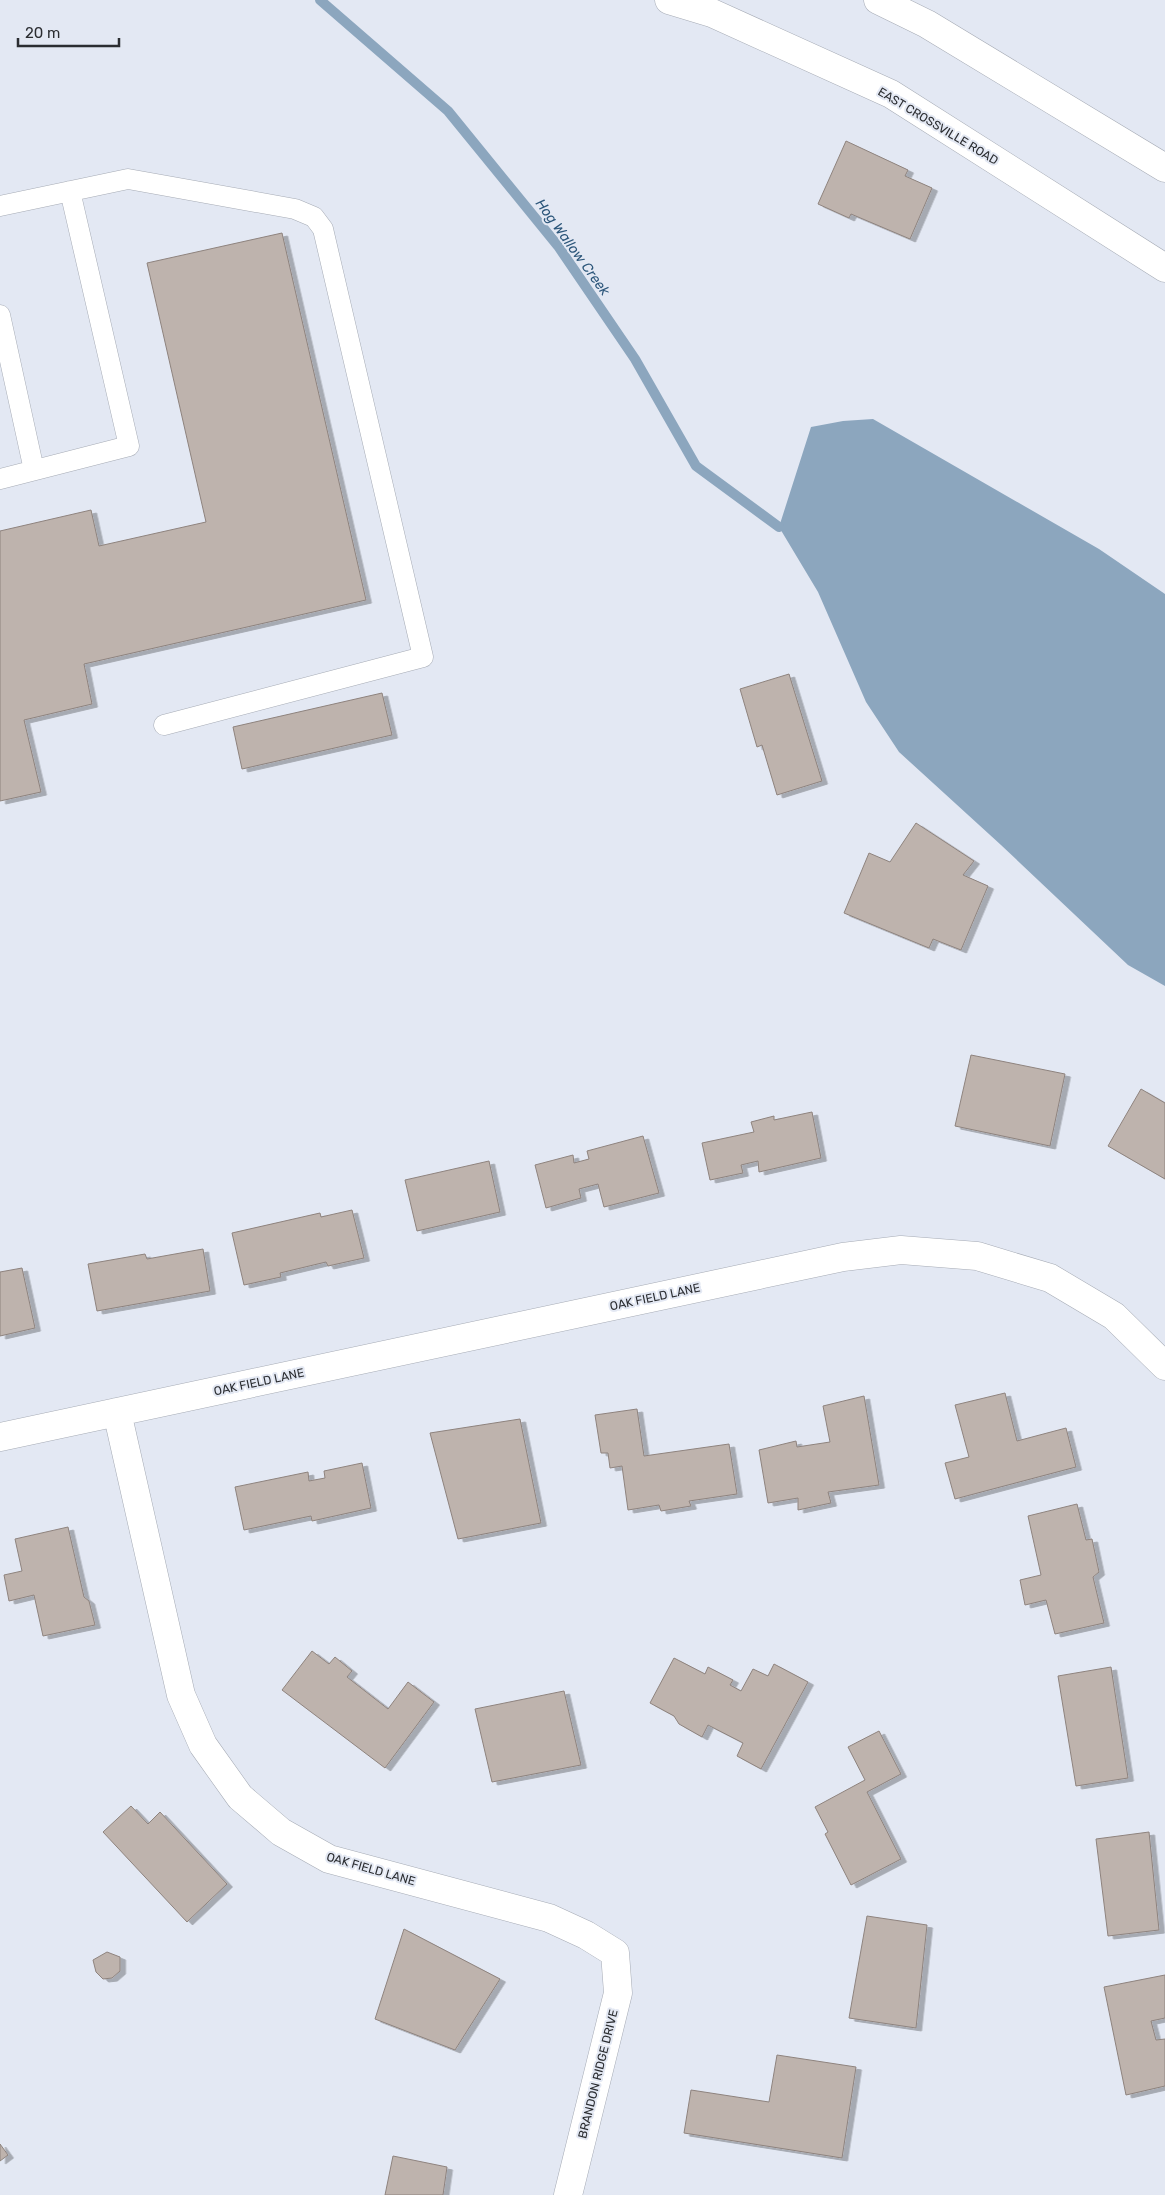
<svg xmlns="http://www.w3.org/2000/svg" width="1165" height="2195" font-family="Rubik,sans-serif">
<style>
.water{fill:#8ca6be}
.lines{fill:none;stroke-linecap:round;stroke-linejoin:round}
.stream{stroke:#8ca6be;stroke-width:10}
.building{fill:#beb3ad;stroke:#8e837e;filter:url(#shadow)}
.service-casing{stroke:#a6abb5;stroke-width:21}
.minor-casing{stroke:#a6abb5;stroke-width:29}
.primary-casing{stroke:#a6abb5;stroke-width:29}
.service{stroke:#fff;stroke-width:20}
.minor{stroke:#fff;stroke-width:28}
.primary{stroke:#fff;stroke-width:28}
.labels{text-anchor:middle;stroke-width:4;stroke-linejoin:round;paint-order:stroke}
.street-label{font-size:12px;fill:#2b2d31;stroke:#e3e8f3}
.water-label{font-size:14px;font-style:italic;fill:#2c567a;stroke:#e3e8f3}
</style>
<defs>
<filter id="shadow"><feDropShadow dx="5.5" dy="3" stdDeviation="0" flood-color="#0004"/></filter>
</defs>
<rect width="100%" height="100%" fill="#e3e8f3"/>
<path class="water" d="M 873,419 L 1099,549 L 1165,594 L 1165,986 L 1128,965 L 1001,845 L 899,752 L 866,702 L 818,592 L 779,527 L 811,427 L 843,421 Z"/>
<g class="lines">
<path class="stream" d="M 320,0 L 448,111 L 558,246 L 635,359 L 696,466 L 779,527"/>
</g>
<path class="building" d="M 846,141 L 908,170 L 905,176 L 932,188 L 910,239 L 851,214 L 849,218 L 818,204 Z
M 282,233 L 366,600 L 84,664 L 92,704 L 24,720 L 41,792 L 0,801 L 0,531 L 91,510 L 99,546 L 206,522 L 147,263 Z
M 789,674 L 822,781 L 777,795 L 762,745 L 757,747 L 740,689 Z
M 382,693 L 392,735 L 242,769 L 233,727 Z
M 916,823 L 974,861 L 963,875 L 988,886 L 961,950 L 933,939 L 929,948 L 844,913 L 869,853 L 890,862 Z
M 971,1055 L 1065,1074 L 1050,1146 L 955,1126 Z
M 1141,1089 L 1165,1103 L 1165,1179 L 1108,1146 Z
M 812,1112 L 821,1158 L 759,1172 L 758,1161 L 741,1165 L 743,1173 L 710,1180 L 702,1143 L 754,1132 L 751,1122 L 774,1116 L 774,1120 Z
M 643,1136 L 659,1193 L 604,1207 L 598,1184 L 579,1189 L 581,1198 L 546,1208 L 535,1165 L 573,1155 L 574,1163 L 589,1159 L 587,1151 Z
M 489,1161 L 500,1212 L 417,1231 L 405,1180 Z
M 352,1210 L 364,1258 L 328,1266 L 326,1262 L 280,1273 L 281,1277 L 244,1285 L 232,1233 L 320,1213 L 321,1217 Z
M 203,1249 L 210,1291 L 97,1311 L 88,1264 L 145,1254 L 147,1259 Z
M 22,1268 L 35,1328 L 0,1336 L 0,1272 Z
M 1005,1393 L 1017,1441 L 1066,1428 L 1076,1467 L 955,1499 L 945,1463 L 969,1457 L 955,1405 Z
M 864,1396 L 879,1485 L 828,1492 L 831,1503 L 798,1510 L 798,1498 L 768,1503 L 759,1450 L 796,1441 L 797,1447 L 830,1442 L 823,1406 Z
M 637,1409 L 644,1456 L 729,1444 L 737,1494 L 689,1501 L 691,1506 L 661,1511 L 659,1505 L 628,1510 L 622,1466 L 610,1468 L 608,1453 L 601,1453 L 595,1415 Z
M 520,1419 L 541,1523 L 458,1539 L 430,1433 Z
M 362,1463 L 371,1508 L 312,1521 L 311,1516 L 244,1530 L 235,1487 L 308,1472 L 309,1481 L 325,1478 L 324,1471 Z
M 1077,1504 L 1086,1540 L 1092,1539 L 1099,1572 L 1093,1577 L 1104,1623 L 1055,1634 L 1046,1600 L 1025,1605 L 1020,1580 L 1041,1575 L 1028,1516 Z
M 68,1527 L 84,1597 L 89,1601 L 95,1625 L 43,1636 L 34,1595 L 9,1601 L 4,1575 L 22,1571 L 15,1539 Z
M 312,1651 L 329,1664 L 335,1657 L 352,1671 L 347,1677 L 388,1709 L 408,1682 L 434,1702 L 385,1768 L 282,1690 Z
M 674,1658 L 705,1674 L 708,1667 L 733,1680 L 730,1685 L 741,1691 L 753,1669 L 768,1676 L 774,1664 L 808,1682 L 761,1769 L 737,1756 L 743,1743 L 708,1725 L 702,1737 L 679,1724 L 674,1716 L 650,1703 Z
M 1111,1667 L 1128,1778 L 1076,1786 L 1058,1676 Z
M 564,1691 L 581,1765 L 492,1782 L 475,1709 Z
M 879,1731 L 901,1774 L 867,1792 L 901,1859 L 851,1885 L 825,1834 L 828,1832 L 815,1807 L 865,1780 L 848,1747 Z
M 131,1806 L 148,1824 L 160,1812 L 227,1884 L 187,1922 L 103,1832 Z
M 1149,1832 L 1159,1930 L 1108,1936 L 1096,1839 Z
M 867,1916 L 927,1925 L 916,2028 L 849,2018 Z
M 404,1929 L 500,1979 L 455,2050 L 375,2019 Z
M 107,1952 L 120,1957 L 120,1971 L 112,1978 L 103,1979 L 96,1972 L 93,1960 Z
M 1165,1975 L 1165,2018 L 1151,2021 L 1156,2040 L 1165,2039 L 1165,2086 L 1126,2095 L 1104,1987 Z
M 777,2055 L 856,2067 L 842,2158 L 684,2133 L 691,2090 L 769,2102 Z
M 0,2144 L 8,2155 L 0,2161 Z
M 393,2156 L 447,2167 L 443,2195 L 385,2195 Z"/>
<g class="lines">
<g class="service-casing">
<path id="service" d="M 0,206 L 128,179 L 295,209 L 314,217 L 323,229 L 423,657 L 164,725
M 0,315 L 34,470
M 0,479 L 129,446 L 70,191"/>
</g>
<g class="minor-casing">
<path id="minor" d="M 117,1412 L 181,1695 L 203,1745 L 240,1797 L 281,1832 L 329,1859 L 549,1918 L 586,1935 L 615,1953 L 618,1993 L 568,2195
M 0,1437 L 843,1257 L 901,1250 L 977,1256 L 1050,1278 L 1114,1316 L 1165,1366"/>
</g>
<g class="primary-casing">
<path id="primary" d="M 669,0 L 712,13 L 891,94 L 1165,268
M 878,0 L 927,24 L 1165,168"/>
</g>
<use href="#service" class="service"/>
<use href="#minor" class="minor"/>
<use href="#primary" class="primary"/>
</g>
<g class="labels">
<g class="street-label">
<text transform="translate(938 126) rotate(31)" y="4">EAST CROSSVILLE ROAD</text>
<text transform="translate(655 1297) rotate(-12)" y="4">OAK FIELD LANE</text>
<text transform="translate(259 1382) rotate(-12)" y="4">OAK FIELD LANE</text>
<text transform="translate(371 1869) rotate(16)" y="4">OAK FIELD LANE</text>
<text transform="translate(598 2074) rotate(-76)" y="4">BRANDON RIDGE DRIVE</text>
</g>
<g class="water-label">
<text transform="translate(573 247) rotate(54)" y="5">Hog Wallow Creek</text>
</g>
</g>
<path d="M18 38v8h101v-8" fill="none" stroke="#2b2d31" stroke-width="2.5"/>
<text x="25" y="38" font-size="15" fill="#2b2d31" stroke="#e3e8f3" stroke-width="4" paint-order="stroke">20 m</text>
</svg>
